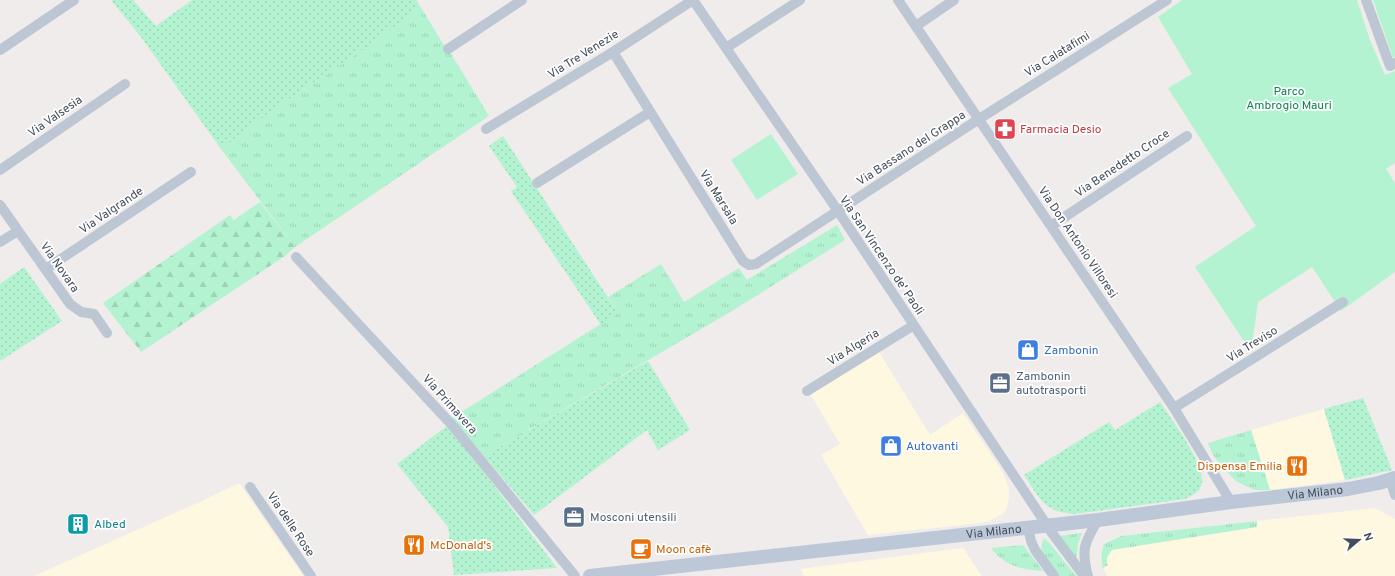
<svg xmlns="http://www.w3.org/2000/svg" width="1395" height="576" font-family="Overpass,sans-serif">
<style>
.commercial{fill:#fef8e1}
.grass{fill:url(#grass-tufts)}
.forest{fill:url(#forest-firs)}
.park{fill:#b4f3d1}
.garden{fill:url(#garden-dots)}
.lines{fill:none;stroke-linecap:round;stroke-linejoin:round}
.street{stroke:#bdc7d4;stroke-width:10}
.secondary{stroke:#bcc7d8;stroke-width:14}
.labels{text-anchor:middle;stroke-width:3.5;stroke-linejoin:round;paint-order:stroke}
.street-label{font-size:12px;fill:#424d5b;stroke:#fff}
.park-label{font-size:12px;fill:#0c8352;stroke:#fff}
.health-label{font-size:12px;fill:#be3a42;stroke:#fff;text-anchor:start}
.shop-label{font-size:12px;fill:#366cbe;stroke:#fff;text-anchor:start}
.service-label{font-size:12px;fill:#4e5e75;stroke:#fff;text-anchor:start}
.food-label{font-size:12px;fill:#c56008;stroke:#fff;text-anchor:start}
.culture-label{font-size:12px;fill:#0d838f;stroke:#fff;text-anchor:start}
</style>
<defs>
<pattern id="grass-tufts" width="24" height="20" patternUnits="userSpaceOnUse"><rect width="24" height="20" fill="#b4f3d1"/><path d="M3 7l-1-3M5 7V3M7 7l1-3M15 17l-1-3M17 17v-4M19 17l1-3" fill="none" stroke="#9cd2b6"/></pattern>
<pattern id="forest-firs" width="22" height="20" patternUnits="userSpaceOnUse"><rect width="22" height="20" fill="#b4f3d1"/><path d="M5 1l3.5 6h-7zM16 11l3.5 6h-7z" fill="#9cd2b6"/></pattern>
<pattern id="garden-dots" width="8" height="8" patternUnits="userSpaceOnUse"><rect width="8" height="8" fill="#b4f3d1"/><path d="M2 2h.1M6 6h.1" fill="none" stroke="#9cd2b6" stroke-width="1.8" stroke-linecap="round"/></pattern>
</defs>
<rect width="100%" height="100%" fill="#efeceb"/>
<path class="commercial" d="M 879,352 L 930,435 L 963,413 L 1002,471 L 1009,488 L 1009,498 L 1007,508 L 1003,514 L 989,521 L 981,523 L 868,535 L 821,455 L 840,444 L 809,392 Z
M 1324,409 L 1345,480 L 1270,490 L 1251,430 Z
M 239,483 L 303,576 L 34,576 L 204,500 Z
M 1375,508 L 1395,519 L 1395,576 L 1107,576 L 1101,562 L 1100,558 L 1104,544 L 1121,536 Z
M 963,548 L 982,576 L 804,576 L 800,569 Z"/>
<path class="grass" d="M 420,6 L 442,42 L 448,49 L 489,116 L 295,247 L 221,149 C 236,138 250,126 265,116 C 317,79 372,47 420,6 Z
M 837,225 L 845,240 L 732,311 L 484,456 L 452,418 L 618,313 L 608,297 L 661,264 L 684,302 L 739,268 L 747,280 Z
M 1251,430 L 1270,490 L 1254,490 L 1236,481 L 1219,464 L 1212,453 L 1208,443 Z
M 1257,521 L 1257,527 L 1112,550 C 1108,556 1105,558 1108,565 L 1103,568 C 1100,559 1101,553 1104,544 L 1121,536 Z
M 1082,533 L 1078,544 L 1076,561 L 1059,536 Z
M 1044,538 L 1051,545 L 1076,576 L 1058,576 C 1049,565 1036,553 1044,538 Z
M 1023,545 L 1043,571 C 1022,569 1005,567 991,548 Z"/>
<path class="forest" d="M 260,202 L 295,247 L 285,256 L 141,352 L 103,303 L 230,215 L 234,220 Z"/>
<path class="park" d="M 1182,0 L 1357,0 L 1370,40 L 1385,75 L 1395,71 L 1395,163 L 1386,169 L 1395,183 L 1395,272 L 1341,311 L 1312,267 L 1258,302 L 1251,352 L 1195,267 L 1256,226 L 1168,88 L 1192,74 L 1158,17 Z
M 1373,0 L 1395,0 L 1395,57 L 1393,58 Z
M 771,134 L 798,174 L 757,200 L 731,160 Z"/>
<path class="garden" d="M 111,0 L 133,0 L 156,26 L 192,0 L 416,0 L 420,6 C 372,47 317,79 265,116 C 250,126 236,138 221,149 L 141,37 Z
M 503,136 L 618,313 L 601,325 L 511,191 L 517,187 L 489,146 Z
M 24,267 L 62,321 L 0,361 L 0,284 Z
M 648,361 L 690,430 L 658,450 L 647,430 L 534,515 L 484,456 Z
M 1363,398 L 1392,470 L 1345,480 L 1324,409 Z
M 1160,402 C 1171,419 1205,463 1202,483 C 1200,492 1193,495 1185,499 L 1075,514 C 1044,512 1040,499 1024,475 L 1109,422 L 1115,430 Z
M 448,425 L 557,568 L 454,575 L 448,527 L 397,464 Z"/>
<g class="lines">
<path class="street" d="M 693,0 L 838,211 L 1052,533 L 1084,576
M 898,0 L 1174,408 L 1231,502
M 1366,0 L 1390,66 L 1395,63
M 916,26 L 954,0
M 726,48 L 800,0
M 448,49 L 522,0
M 0,50 L 74,0
M 613,52 L 743,261 L 749,265 L 756,264 L 979,119 L 1167,0
M 486,129 L 613,52 L 693,0
M 0,170 L 125,84
M 537,183 L 650,112
M 0,205 L 70,304 L 81,312 L 94,314 L 107,333
M 1051,226 L 1187,136
M 0,242 L 18,231
M 296,257 L 452,425 L 575,576
M 46,269 L 191,172
M 807,391 L 914,325
M 1174,408 L 1343,302
M 1392,486 L 1395,495
M 250,487 L 311,576
M 1028,527 L 1031,541 L 1035,550 L 1054,576
M 1088,576 C 1081,550 1084,543 1098,520"/>
<path class="secondary" id="s1" d="M 590,576 L 1098,520 L 1231,502 L 1348,489 L 1379,483 L 1395,478"/>
</g>
<defs>
<g id="pharmacy-square" transform="scale(1.15)"><rect x="-9" y="-9" width="18" height="18" rx="4" fill="#e0444e" stroke="#fff"/><path d="M-2-6h4v4h4v4h-4v4h-4v-4h-4v-4h4Z" fill="#fff"/></g>
<g id="shop-square" transform="scale(1.15)"><rect x="-9" y="-9" width="18" height="18" rx="4" fill="#3f7fe0" stroke="#fff"/><path d="M-5-2.5h2.3a2.7 3.5 0 0 1 5.4 0H5L5.5 6h-11ZM-1.5-2.5h3a1.5 2.3 0 0 0-3 0Z" fill="#fff"/></g>
<g id="office-square" transform="scale(1.15)"><rect x="-9" y="-9" width="18" height="18" rx="4" fill="#5c6f8a" stroke="#fff"/><path d="M-6-3h4V-5.5h4V-3h4V5H-6ZM-1-4.5V-3h2v-1.5ZM-6 0V1H6V0Z" fill="#fff"/></g>
<g id="restaurant-square" transform="scale(1.15)"><rect x="-9" y="-9" width="18" height="18" rx="4" fill="#e8710a" stroke="#fff"/><path d="M-5-6h1v4h1v-4h1v4h1v-4h1v5L-1.5 .5V6h-2V.5L-5-1ZM5-6V6H3V1.5H1.5Q1.5-4 5-6Z" fill="#fff"/></g>
<g id="building-square" transform="scale(1.15)"><rect x="-9" y="-9" width="18" height="18" rx="4" fill="#0f9aa8" stroke="#fff"/><path d="M-4-6H4V6H1V3H-1V6H-4ZM-2.5-4.3h1.7v1.8h-1.7ZM.8-4.3h1.7v1.8H.8ZM-2.5-1h1.7V.8h-1.7ZM.8-1h1.7V.8H.8Z" fill="#fff"/></g>
<g id="cafe-square" transform="scale(1.15)"><rect x="-9" y="-9" width="18" height="18" rx="4" fill="#e8710a" stroke="#fff"/><path d="M-5.5-4.5H6V0H3Q3 3.5 0 3.5H-2.5Q-5.5 3.5-5.5 0ZM3-3.2v2h1.7v-2ZM-6 4.5H4V6H-6Z" fill="#fff"/></g>
</defs>
<g fill-rule="evenodd">
<use href="#pharmacy-square" x="1005" y="129"/>
<use href="#shop-square" x="1028" y="350"/>
<use href="#office-square" x="1000" y="383"/>
<use href="#shop-square" x="891" y="446"/>
<use href="#restaurant-square" x="1297" y="466"/>
<use href="#office-square" x="574" y="517"/>
<use href="#building-square" x="78" y="524"/>
<use href="#restaurant-square" x="414" y="545"/>
<use href="#cafe-square" x="641" y="549"/>
</g>
<g class="labels">
<g class="street-label">
<text transform="translate(583 54) rotate(-32)" y="4">Via Tre Venezie</text>
<text transform="translate(1057 54) rotate(-32)" y="4">Via Calatafimi</text>
<text transform="translate(55 116) rotate(-35)" y="4">Via Valsesia</text>
<text transform="translate(911 148) rotate(-33)" y="4">Via Bassano del Grappa</text>
<text transform="translate(1122 163) rotate(-34)" y="4">Via Benedetto Croce</text>
<text transform="translate(719 197) rotate(58)" y="4">Via Marsala</text>
<text transform="translate(111 210) rotate(-34)" y="4">Via Valgrande</text>
<text transform="translate(1078 242) rotate(56)" y="4">Via Don Antonio Villoresi</text>
<text transform="translate(882 255) rotate(56)" y="4">Via San Vincenzo de' Paoli</text>
<text transform="translate(60 267) rotate(55)" y="4">Via Novara</text>
<text transform="translate(1252 344) rotate(-32)" y="4">Via Treviso</text>
<text transform="translate(853 347) rotate(-32)" y="4">Via Algeria</text>
<text transform="translate(450 404) rotate(48)" y="4">Via Primavera</text>
<text dy="4" stroke="none"><textPath href="#s1" startOffset="730">Via Milano</textPath></text>
<text transform="translate(291 524) rotate(56)" y="4">Via delle Rose</text>
<text dy="4" stroke="none"><textPath href="#s1" startOffset="406">Via Milano</textPath></text>
</g>
<g class="park-label">
<text x="1289" y="95">Parco<tspan x="1289" dy="14">Ambrogio Mauri</tspan></text>
</g>
<g class="health-label">
<text x="1020" y="133">Farmacia Desio</text>
</g>
<g class="shop-label">
<text x="1044" y="354">Zambonin</text>
<text x="906" y="450">Autovanti</text>
</g>
<g class="service-label">
<text x="1016" y="380">Zambonin<tspan x="1016" dy="14">autotrasporti</tspan></text>
<text x="590" y="521">Mosconi utensili</text>
</g>
<g class="food-label">
<text x="1282" y="470" text-anchor="end">Dispensa Emilia</text>
<text x="430" y="549">McDonald's</text>
<text x="656" y="553">Moon cafè</text>
</g>
<g class="culture-label">
<text x="94" y="528">Albed</text>
</g>
</g>
<g transform="translate(1359 540) rotate(71)" stroke="#ffffff" stroke-width="3" paint-order="stroke">
<path d="M0-3L7 15L0 10L-7 15Z" fill="#424d5b"/>
<text y="-6" font-size="11" font-weight="bold" text-anchor="middle" fill="#424d5b">N</text>
</g>
</svg>
